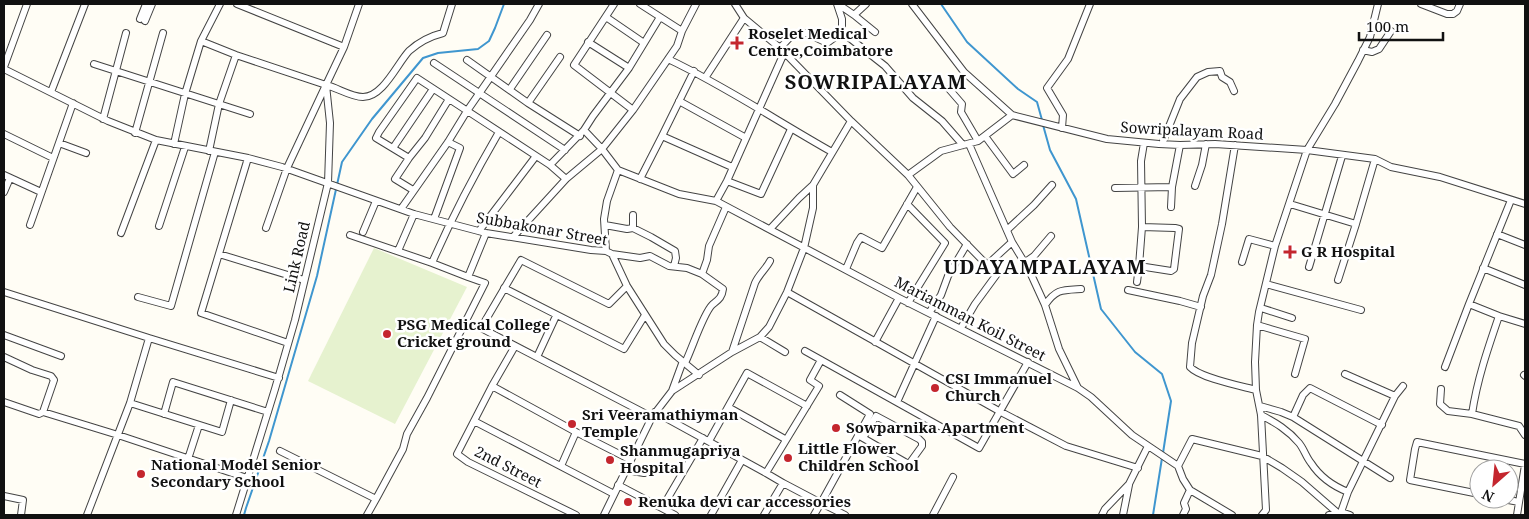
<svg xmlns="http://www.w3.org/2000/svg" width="1529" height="519" font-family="'Noto Serif',serif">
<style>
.park{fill:url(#park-crowns)}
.pitch{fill:#e6f2cf}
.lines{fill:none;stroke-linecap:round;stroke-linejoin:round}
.stream{stroke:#3f96cf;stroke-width:2}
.minor-casing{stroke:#444;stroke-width:8}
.minor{stroke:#fff;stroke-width:6}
.poi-dot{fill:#c4262e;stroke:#fff;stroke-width:2}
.labels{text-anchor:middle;stroke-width:5;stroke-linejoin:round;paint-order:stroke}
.poi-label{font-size:15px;font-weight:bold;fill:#111;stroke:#fff;text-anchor:start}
.street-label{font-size:15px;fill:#111;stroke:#fff}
.district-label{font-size:20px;font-weight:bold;letter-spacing:1px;fill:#111;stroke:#fff}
</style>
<defs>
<pattern id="park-crowns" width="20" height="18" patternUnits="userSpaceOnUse" patternTransform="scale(1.25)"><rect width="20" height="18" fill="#d5ebbd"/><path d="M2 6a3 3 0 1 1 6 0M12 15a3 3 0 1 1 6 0" fill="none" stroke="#b6c8a1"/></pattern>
</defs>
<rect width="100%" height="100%" fill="#fffdf5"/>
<path class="park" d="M 1480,464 L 1497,468 L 1496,469 L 1479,469 L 1479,485 L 1474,483 L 1476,472 L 1478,472 Z"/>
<path class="pitch" d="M 374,248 L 467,287 L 395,424 L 308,381 Z"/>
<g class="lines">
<path class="stream" d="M 941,4 L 967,42 L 1018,89 L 1037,102 L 1042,120
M 1043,125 L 1050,150 L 1076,199 L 1101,309 L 1135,352 L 1162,374 L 1171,401 L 1163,453
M 244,515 L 246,508 L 269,441 L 317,276 L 342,162 L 372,119 L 423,58 L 438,53 L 478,49 L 489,41 L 495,28 L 504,4
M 1153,515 L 1162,458"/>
<g class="minor-casing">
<path id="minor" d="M 220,4 L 201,41 L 236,55 L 326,85 C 338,88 351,97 363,97 C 383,97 397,64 409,51 C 419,42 431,36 443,33 L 452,4
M 237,4 L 344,47
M 614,4 L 574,65 L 633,110
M 640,4 L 682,31
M 735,4 L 744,18 L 780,48 L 851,121 L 908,175 L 941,151 L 978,141 L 1012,115 L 1107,139 L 1159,144 L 1180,145 L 1215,144 L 1307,150 L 1375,159 L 1391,167 L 1440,177 L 1525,204
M 837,4 L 842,19 L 842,32 L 885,66 L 913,98 L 942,121 L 963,145
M 838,4 L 854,15 L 866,4
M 912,4 L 964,72 L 1012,115
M 1421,4 L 1447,14 L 1453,14 L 1457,11 L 1460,4
M 854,15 L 875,32
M 606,17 L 644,43
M 140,19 L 146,4
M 145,21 L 152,4
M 588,42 L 629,68
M 780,48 L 794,33 L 806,33 L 827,43 L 842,32
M 1363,50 L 1372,52 L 1379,49 L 1391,31
M 668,59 C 725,86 777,121 832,152
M 467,60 L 528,103 L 580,136
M 434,63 L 565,150
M 94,64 L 250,114
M 4,67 L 27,4
M 4,69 L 108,121 L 156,140 L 248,158 L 282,167 L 414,214 L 486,233 L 591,250 L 606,251 L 612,254 L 627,286 L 664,344 L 675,355 L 699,375
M 705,78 L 744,18
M 510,89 L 547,35
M 949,89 L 962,104 L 961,112 L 978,141
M 51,92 L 85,4
M 679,101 L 746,138
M 528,103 L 560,57
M 103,119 L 126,33
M 1062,128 L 1063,115 L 1047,88 L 1068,59 L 1090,4
M 584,130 L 593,116 L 629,68 L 660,17
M 135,133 L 163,33
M 4,134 L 53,158
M 662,136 L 732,167
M 985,136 L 1013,174 L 1024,165
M 59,143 L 86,153
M 174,144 L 185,94 L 201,41
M 969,144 L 1012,242 L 1029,270 L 1045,305 L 1059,349 L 1078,388
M 1162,144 L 1180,99 L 1197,77 L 1208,72 L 1220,71 L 1222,77 L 1230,82 L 1234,91
M 1235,145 L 1222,224 L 1211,275 L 1203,296 L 1192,343 L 1190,367 C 1200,378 1241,386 1256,390
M 393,148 L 433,89
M 209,151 L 219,104 L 236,55
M 248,158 L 201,313 L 288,343
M 409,158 L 425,138 L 449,99
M 550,165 L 584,130 L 602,149 L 618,170 L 607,201 L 604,219 L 606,251
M 618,170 L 679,194 L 716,201 L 899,298 L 1078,388 L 1091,397 L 1132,435 L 1178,466 L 1183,479 L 1190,490 L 1232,515
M 4,175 L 41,192
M 908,175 L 950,227 L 987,265 L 1012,242
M 640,179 L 662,136 L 694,71
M 727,181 L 761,194 L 791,129
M 1195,186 L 1202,165 L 1206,144
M 1172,187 L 1180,145
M 1115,188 L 1172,187 L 1171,207
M 413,190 L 395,179 L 409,158 L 376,138 L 379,132 L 417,78 L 550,165 L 566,179
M 4,192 L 10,178
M 716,201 L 727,181 L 784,53
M 907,204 L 945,243 L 908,303
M 1290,204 L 1356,224 L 1375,159
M 401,209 L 448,142 L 467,111 L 530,20 L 539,4
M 633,215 L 633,228
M 434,219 L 460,148 L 448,142
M 30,225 L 73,103
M 605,225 L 627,229 L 633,228 L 651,237 L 675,251 L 676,258 L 674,266
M 159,226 L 185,147
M 1142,227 L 1175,228 L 1179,229 L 1174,269 L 1171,271 L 1139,266 L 1142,227 L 1141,161 L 1144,143
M 266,228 L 287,168 L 325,87
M 770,229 L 799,198 L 813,185
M 1007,230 L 1034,205 L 1052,185
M 479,231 L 536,156
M 363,232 L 376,201
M 121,233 L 156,140
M 1497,234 L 1525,245
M 350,235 L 432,263 L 468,277 L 486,233
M 513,237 L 566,179 L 602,149 L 633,110 L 677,46 L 682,31 L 696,4
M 398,251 L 414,214
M 219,254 L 304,280
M 612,254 L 640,258 L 650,256 L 669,266 L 687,268 L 702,274 L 723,289 C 722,298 718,300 712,305 C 703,314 692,349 685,363
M 1242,262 L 1249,239 L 1275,246
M 432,263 C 452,217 474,175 499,132
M 1024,263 L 1034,256 L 1051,236
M 1309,267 L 1342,156
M 1483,268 L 1525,285
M 846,269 L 857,243 L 861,237 L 882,248 L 917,187
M 702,274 L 707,260 L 709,246 L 726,207
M 1338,280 L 1356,224
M 1137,282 L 1139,266
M 1266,284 L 1361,310
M 627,286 L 609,304 L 521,260 L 481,328 L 652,417
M 504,288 L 624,349 L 645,315
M 1128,290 L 1180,301 L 1201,307
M 4,292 L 149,338 L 130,403 L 87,515
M 787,292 L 999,411 L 1066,446 L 1138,468
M 138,297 L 171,306 L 215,152
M 1469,304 L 1511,200
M 1045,305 C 1056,289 1062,290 1081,289
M 1261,308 L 1292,318
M 929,313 L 941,295 L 948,276 L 967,244
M 1499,316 L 1525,324
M 1257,325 L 1305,339 L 1295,374
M 961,328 L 975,304 L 997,274 L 987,265
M 4,335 L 61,356
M 760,337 L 785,352
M 149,338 L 279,378
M 875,342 L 899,298
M 515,346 L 492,386 L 457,454 L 468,462 L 576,515
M 805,351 L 979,448 L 1028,362
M 732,352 L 755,283 C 759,274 766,269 770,261
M 4,357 L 32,370 L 51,376 L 54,380 L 43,412
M 537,357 L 556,316
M 1445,367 L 1469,304 L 1499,316 C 1488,348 1477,380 1472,414
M 1345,374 L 1395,396
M 1524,375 L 1525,376
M 492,386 L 576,432 L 631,460
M 1441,389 L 1440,404 L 1448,411 L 1472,414 L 1519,426 L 1525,435
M 672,391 L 683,361
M 840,395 L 870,414 L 821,503 L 845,515
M 4,402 L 39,414 L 43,412 L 118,435 L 247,478
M 897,402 L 936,316
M 130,403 L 222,432 L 231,400
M 1260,406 L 1281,412 L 1293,417 L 1390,478
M 728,407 L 785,439
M 655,412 L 766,473 L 819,386 L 810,380 L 821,360
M 164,414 L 173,382 L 268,412
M 1261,415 C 1276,423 1288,430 1299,443 C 1304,449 1306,457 1311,463 C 1320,477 1333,486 1348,492
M 1293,417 L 1303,395 L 1310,388 L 1382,425
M 474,421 L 614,494
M 858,435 L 863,438 L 905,462 L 909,464 L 922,446 L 922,442 L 919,439 L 876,416 L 863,438
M 709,441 L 747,373 L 807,406
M 280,451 L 376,499 L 367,515
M 188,459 L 199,425
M 561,466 L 576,432
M 1178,466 L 1192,439 L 1262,456 L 1282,468 L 1302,482 L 1340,515
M 626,470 L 644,473 L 652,471
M 783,483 L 821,503 L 814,515
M 618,485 L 675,515
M 1479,494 L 1410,480 L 1415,449 L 1417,442 L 1525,464
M 4,496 L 23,500 L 21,515
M 376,499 L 403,449 L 407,434 L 427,398 L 485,283 L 468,277
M 1503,499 L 1519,502
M 662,508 L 703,438
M 236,515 L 275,389 L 295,320 L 328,183 L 330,123 L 326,85 L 344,47 L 359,4
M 604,515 L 652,417 L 672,391 L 732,352 L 760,337 L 769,327 L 787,292 L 804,248 L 813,208 L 813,185 L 851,121
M 711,515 L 742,460
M 764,515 L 783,483 L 766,473
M 933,515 L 953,477
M 1102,515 L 1105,509 L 1129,484 L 1148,446
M 1123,515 L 1129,485
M 1183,515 L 1186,509 L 1184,503 L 1190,490
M 1262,515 L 1266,510 L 1261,415 L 1256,390 L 1255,362 L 1257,325 L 1259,312 L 1275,246 L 1307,150 L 1335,104 L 1358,61 L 1370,37 L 1378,4
M 1329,515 L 1344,513 L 1350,515
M 1340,515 L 1348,492 L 1395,396 L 1403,386
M 1517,515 L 1525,465"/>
</g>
<use href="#minor" class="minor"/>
</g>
<g class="poi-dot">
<path d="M734.5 35.5h5v5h5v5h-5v5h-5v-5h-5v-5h5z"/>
<path d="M1287.5 244.5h5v5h5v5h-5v5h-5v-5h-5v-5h5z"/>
<circle cx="387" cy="334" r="5"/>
<circle cx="935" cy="388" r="5"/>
<circle cx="572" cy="424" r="5"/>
<circle cx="836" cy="428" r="5"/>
<circle cx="788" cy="458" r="5"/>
<circle cx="610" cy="460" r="5"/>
<circle cx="141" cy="474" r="5"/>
<circle cx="628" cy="502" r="5"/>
</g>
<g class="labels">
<g class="poi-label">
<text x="748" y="39">Roselet Medical<tspan x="748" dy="17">Centre,Coimbatore</tspan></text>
<text x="1301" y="257">G R Hospital</text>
<text x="397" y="330">PSG Medical College<tspan x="397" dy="17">Cricket ground</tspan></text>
<text x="945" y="384">CSI Immanuel<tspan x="945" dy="17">Church</tspan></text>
<text x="582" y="420">Sri Veeramathiyman<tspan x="582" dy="17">Temple</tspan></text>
<text x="846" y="433">Sowparnika Apartment</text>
<text x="798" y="454">Little Flower<tspan x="798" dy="17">Children School</tspan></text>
<text x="620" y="456">Shanmugapriya<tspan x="620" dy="17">Hospital</tspan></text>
<text x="151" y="470">National Model Senior<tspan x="151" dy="17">Secondary School</tspan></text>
<text x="638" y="507">Renuka devi car accessories</text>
</g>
<g class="street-label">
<text transform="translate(1192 131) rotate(3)" y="5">Sowripalayam Road</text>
<text transform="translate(542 229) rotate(10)" y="5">Subbakonar Street</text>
<text transform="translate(297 257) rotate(-77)" y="5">Link Road</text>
<text transform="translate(970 319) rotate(27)" y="5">Mariamman Koil Street</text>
<text transform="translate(508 467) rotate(27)" y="5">2nd Street</text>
</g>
<g class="district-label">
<text x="876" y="89">SOWRIPALAYAM</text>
<text x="1045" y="274">UDAYAMPALAYAM</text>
</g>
</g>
<rect width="1529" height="519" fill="none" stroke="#111111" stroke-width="10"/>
<g transform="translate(1494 484) rotate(207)"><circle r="24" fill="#ffffff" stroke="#a0a0a0"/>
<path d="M0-4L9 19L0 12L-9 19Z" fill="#c4262e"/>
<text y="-8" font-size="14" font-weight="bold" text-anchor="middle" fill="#111111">N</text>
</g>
<path d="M1359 32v8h84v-8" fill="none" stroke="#111111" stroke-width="2.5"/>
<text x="1366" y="32" font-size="15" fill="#111111" stroke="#ffffff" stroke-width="4" paint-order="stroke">100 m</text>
</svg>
